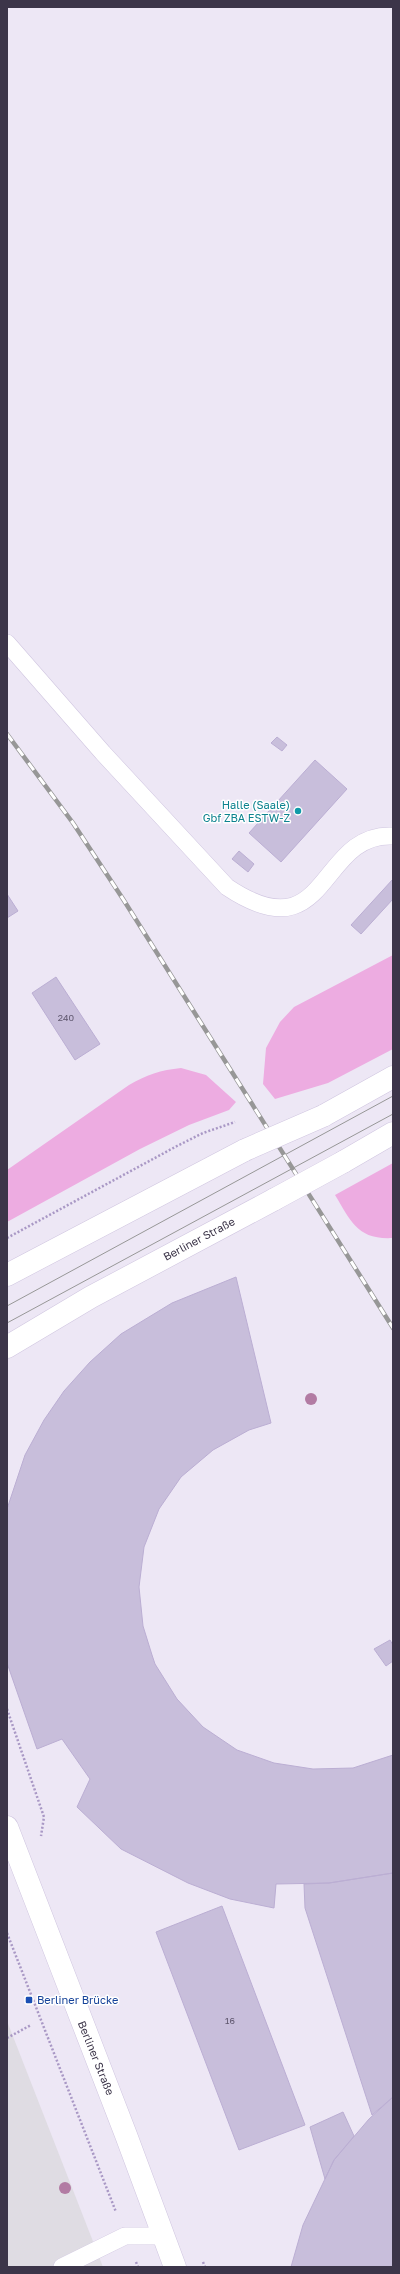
<svg xmlns="http://www.w3.org/2000/svg" width="400" height="2274" font-family="'Golos Text',sans-serif">
<style>
.green{fill:#edace1}
.parking{fill:#dfdce3}
.building{fill:#c8bedb;stroke:#bbaed3}
.lines{fill:none;stroke-linecap:round;stroke-linejoin:round}
.service-casing{stroke:#d0c6e0;stroke-width:18}
.tertiary-casing{stroke:#d0c6e0;stroke-width:23}
.path{stroke:#a998c5;stroke-width:2.5;stroke-dasharray:2 2;stroke-linecap:butt}
.service{stroke:#fff;stroke-width:17}
.tertiary{stroke:#fff;stroke-width:22}
.tram{stroke:#979797;stroke-width:1}
.rail-casing{stroke:#979797;stroke-width:4.5}
.rail{stroke:#fff;stroke-width:3;stroke-dasharray:9;stroke-linecap:butt}
.tertiary-bridge-casing{stroke:#d0c6e0;stroke-width:23;stroke-linecap:butt}
.tertiary-bridge{stroke:#fff;stroke-width:22}
.tree{fill:#b27ba3}
.culture-dot{fill:#0f9aa8;stroke:#fff;stroke-width:1.5}
.transit-dot{fill:#1a4fb4;stroke:#fff;stroke-width:1.5}
.labels{text-anchor:middle;stroke-width:3;stroke-linejoin:round;paint-order:stroke}
.number-label{font-size:9px;fill:#5f576e}
.culture-label{font-size:11px;fill:#0d838f;stroke:#fff;text-anchor:end}
.street-label{font-size:11px;fill:#3c3549;stroke:#fff}
.transit-label{font-size:11px;fill:#164399;stroke:#fff;text-anchor:start}
</style>
<rect width="100%" height="100%" fill="#ede7f5"/>
<path class="green" d="M 393,955 L 393,1049 L 328,1083 L 275,1099 L 263,1084 L 266,1048 L 280,1022 L 294,1007 Z
M 181,1068 L 206,1075 L 236,1102 L 229,1110 L 189,1125 L 140,1149 L 7,1222 L 7,1170 L 129,1085 C 146,1075 161,1070 181,1068 Z
M 393,1163 L 393,1238 C 357,1240 351,1221 335,1195 Z"/>
<path class="parking" d="M 7,2021 L 103,2267 L 7,2267 Z"/>
<path class="building" d="M 277,737 L 287,745 L 282,751 L 271,743 Z
M 315,760 L 347,789 L 281,862 L 249,833 Z
M 239,851 L 254,864 L 248,872 L 232,859 Z
M 393,879 L 393,899 L 361,934 L 351,925 Z
M 7,894 L 18,911 L 7,918 Z
M 56,977 L 100,1044 L 75,1060 L 32,993 Z
M 236,1277 L 271,1423 L 249,1430 L 213,1450 L 181,1477 L 159,1509 L 144,1547 L 139,1587 L 143,1626 L 152,1655 L 155,1664 L 177,1699 L 203,1727 L 237,1750 L 274,1763 L 313,1769 L 353,1768 L 393,1755 L 393,1873 L 329,1883 L 276,1884 L 274,1908 L 230,1899 L 188,1883 L 121,1849 L 77,1807 L 90,1779 L 62,1739 L 37,1749 L 7,1663 L 7,1509 L 25,1455 L 44,1420 L 64,1391 L 90,1362 L 121,1334 L 172,1303 Z
M 390,1640 L 393,1645 L 393,1661 L 386,1666 L 374,1649 Z
M 393,1873 L 393,2097 L 372,2115 L 305,1908 L 304,1884 L 329,1883 Z
M 222,1906 L 305,2125 L 239,2150 L 156,1932 Z
M 393,2097 L 393,2267 L 291,2267 L 303,2225 L 334,2160 L 369,2119 Z
M 343,2112 L 354,2136 L 334,2160 L 325,2179 L 310,2127 Z"/>
<g class="lines">
<g class="service-casing">
<path id="service" d="M 7,643 L 103,753 L 227,887 C 330,956 317,832 393,836
M 62,2267 L 125,2236 L 163,2236"/>
</g>
<g class="tertiary-casing">
<path id="tertiary" d="M 323,1116 L 393,1077
M 343,1162 L 393,1133
M 7,1275 L 245,1150
M 7,1347 L 91,1297 L 275,1199
M 7,1827 L 126,2135 L 175,2267"/>
</g>
<path class="path" d="M 7,1238 L 177,1146 L 203,1133 L 235,1122
M 7,1709 L 44,1817 L 41,1836
M 7,1933 L 116,2212
M 7,2038 L 31,2025
M 136,2262 L 138,2267
M 203,2262 L 205,2267"/>
<use href="#service" class="service"/>
<use href="#tertiary" class="tertiary"/>
<path class="tram" d="M 7,1306 L 393,1096
M 7,1323 L 393,1114"/>
<g class="rail-casing">
<path id="rail" d="M 7,734 L 73,823 L 123,899 L 393,1328"/>
</g>
<use href="#rail" class="rail"/>
<g class="tertiary-bridge-casing">
<path id="tertiary-bridge" d="M 245,1150 L 323,1116
M 275,1199 L 343,1162"/>
</g>
<use href="#tertiary-bridge" class="tertiary-bridge"/>
</g>
<g class="tree">
<circle cx="311" cy="1399" r="6"/>
<circle cx="65" cy="2188" r="6"/>
</g>
<circle class="culture-dot" cx="298" cy="811" r="4"/>
<rect class="transit-dot" x="25" y="1996" width="8" height="8" rx="2"/>
<g class="labels">
<g class="number-label">
<text x="66" y="1021">240</text>
<text x="230" y="2024">16</text>
</g>
<g class="culture-label">
<text x="290" y="809">Halle (Saale)<tspan x="290" dy="13">Gbf ZBA ESTW-Z</tspan></text>
</g>
<g class="street-label">
<text transform="translate(199 1239) rotate(-28)" y="4">Berliner Straße</text>
<text transform="translate(96 2058) rotate(68)" y="4">Berliner Straße</text>
</g>
<g class="transit-label">
<text x="37" y="2004">Berliner Brücke</text>
</g>
</g>
<rect width="400" height="2274" fill="none" stroke="#3c3549" stroke-width="16"/>
</svg>
